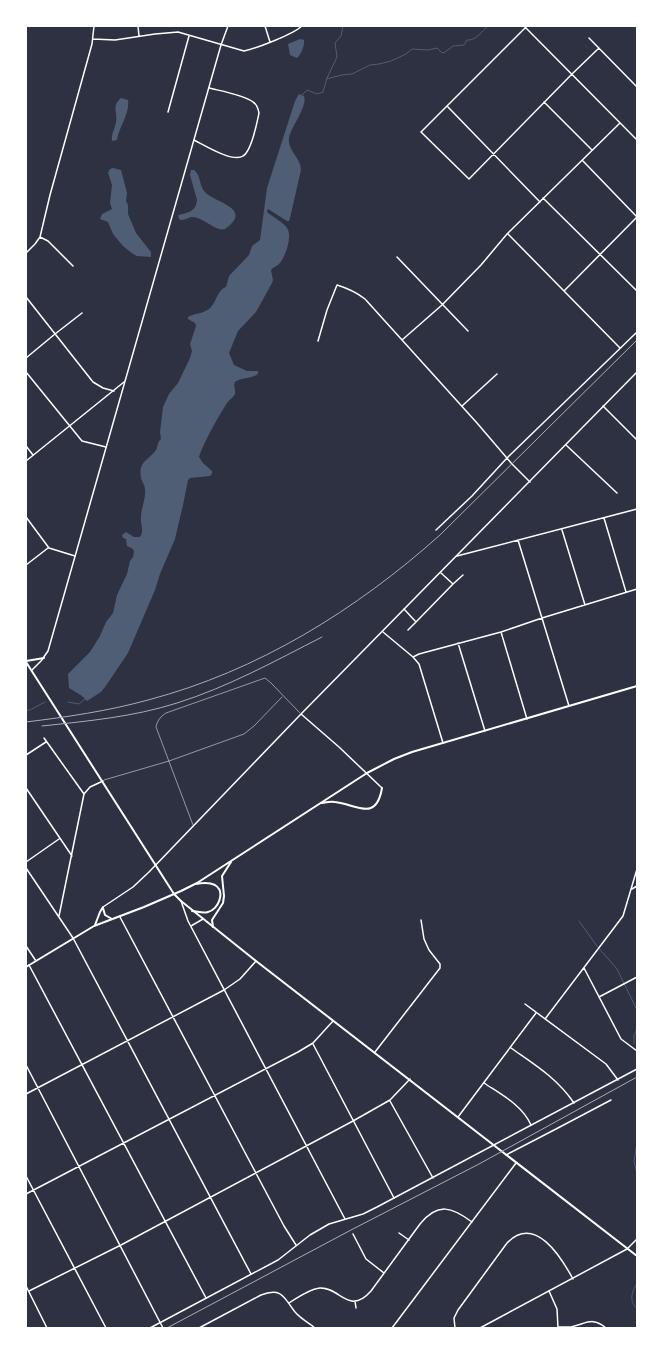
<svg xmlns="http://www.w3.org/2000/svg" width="663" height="1354" font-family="Figtree,sans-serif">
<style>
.water{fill:#4f5d75}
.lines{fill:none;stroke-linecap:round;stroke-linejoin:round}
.stream{stroke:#4f5d75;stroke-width:1}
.service{stroke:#fff;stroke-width:0.5}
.minor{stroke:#fff;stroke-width:1.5}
.tertiary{stroke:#fff;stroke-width:1.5}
.secondary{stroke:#fff;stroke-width:2}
.trunk{stroke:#fff;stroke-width:2}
.rail{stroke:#abadb3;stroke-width:1}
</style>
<rect width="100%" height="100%" fill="#2d3142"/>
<path class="water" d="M 300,39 L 304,40 C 305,45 301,55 297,58 L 290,55 L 288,44 Z
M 299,94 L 304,96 C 308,106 291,127 289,138 C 287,150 301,158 301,170 L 290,218 L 289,221 L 287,221 L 268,209 L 267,212 C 273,217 283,222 287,228 C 293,236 285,258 279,264 C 276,267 273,267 271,270 L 273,280 L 272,283 L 256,312 L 238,331 L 229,353 L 234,365 L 247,371 L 258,371 L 258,374 C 251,379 242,377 235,382 C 233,387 236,390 235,394 C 234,397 229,400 227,403 C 218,417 204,442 199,457 L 203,463 L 212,471 L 212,474 L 210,476 L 190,478 L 188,480 L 183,505 L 175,539 L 160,574 L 155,590 L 128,653 L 105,687 L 101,692 L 87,701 L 82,696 L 69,688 L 68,674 L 90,652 L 100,636 L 106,622 L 113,613 L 117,595 L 127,574 L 130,561 L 133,557 L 134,552 L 133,549 L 127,546 L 126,539 L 123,538 L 122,535 L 126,532 L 134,537 L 140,537 C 144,531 141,526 141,520 C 140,510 146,500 145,490 C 145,485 142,482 141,478 C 138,461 149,460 156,450 C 158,446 157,442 161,439 L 160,432 L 163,407 L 169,394 L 178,383 L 190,358 L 192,351 L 190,344 L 196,326 L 195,323 L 188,319 L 188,317 C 195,313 202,314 209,309 C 217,303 216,291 226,287 L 229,276 L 249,255 L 252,246 L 260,240 L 267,188 L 295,101 Z
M 121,98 L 128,100 C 130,114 119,126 117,140 L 112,141 C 111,134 115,129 116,122 C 118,113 111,106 121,98 Z
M 113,168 L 121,170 L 127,193 L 126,201 L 128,205 L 128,214 L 136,233 L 151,252 L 151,257 L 137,256 L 133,254 L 123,246 L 113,234 L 108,222 L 100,219 L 102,214 L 112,209 L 110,203 L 112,185 L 108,173 L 110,169 Z
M 191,170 L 194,170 C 201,175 199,186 205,192 C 215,203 254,208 225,229 C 215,232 203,216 191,217 C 188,218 184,220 181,220 L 179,219 L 178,215 C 187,213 196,212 197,200 L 190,175 Z"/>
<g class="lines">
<path class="stream" d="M 491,26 L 496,26
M 326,79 L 342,75 L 352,74 L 370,65 L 379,64 L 391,61 L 406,54 L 412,49 L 428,50 L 437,48 L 441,52 L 444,53 L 453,46 L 464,45 L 467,40 C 476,41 482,31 488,26
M 302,95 L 307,90 L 317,94 L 323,92 L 327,78 L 337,57 L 335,43 L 341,36 L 343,26
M 68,702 L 79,704 L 85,699
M 26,710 L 30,710 L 45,702
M 579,921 L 597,946 L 617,969 L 637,1010
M 634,1044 L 634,1036 L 637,1028
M 636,1055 L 637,1056
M 637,1143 L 634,1161 L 637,1174
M 637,1283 C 631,1294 629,1300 637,1309"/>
<path class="service" d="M 104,780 L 169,761 L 244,734 L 254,726 L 282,697
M 193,825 L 156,727 C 157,721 161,716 166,713 L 265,678 L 271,683 L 300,713"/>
<path class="minor" d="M 138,26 L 139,36
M 265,26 L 270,42
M 524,26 L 637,140
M 526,27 L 421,132 L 469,179 L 572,74 L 599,48
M 589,38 L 637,87
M 93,39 L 115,40 L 155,34 L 178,32 L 244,51 C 257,48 292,35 302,26
M 544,102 L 592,150
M 448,107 L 540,202
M 168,112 L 189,36
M 194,140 C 204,145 233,163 243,156 C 252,151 257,122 259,113 C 258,108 257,104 253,102 C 244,95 221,91 209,88
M 583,161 L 637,217
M 543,198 L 637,291
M 508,234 L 620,348
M 40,237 L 48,241 L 73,266
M 26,253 L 35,244 L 40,237 L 50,195 L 92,44 L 94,26
M 397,257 L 468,331
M 564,291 L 637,217
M 26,297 L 93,382 L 103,388 L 114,391
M 402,340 L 442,305 L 481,265 L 507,234 L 620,123
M 318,341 L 327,310 L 337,285 C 347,288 356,292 365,299 L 477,423 L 512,464 L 530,482
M 26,358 L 55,334 L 82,313
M 26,372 L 82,441 L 106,447
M 462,406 L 497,374
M 603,406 L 637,440
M 566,445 L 617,493
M 26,446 L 33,455
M 26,517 L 49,548 L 75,556
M 604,518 L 626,592
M 436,530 L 472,496 L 507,458 L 637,332
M 562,530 L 585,605
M 518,540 L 569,706
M 457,556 L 637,509
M 26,565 L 48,548
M 453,584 L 463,575
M 404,609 L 416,622 L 453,584 L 441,573
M 408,630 L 416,622
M 383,632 L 413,657 L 419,664 L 443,743
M 501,632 L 527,719
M 458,643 L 485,731
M 413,657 L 419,654 L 501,632 L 542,618 L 637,589
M 44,738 L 84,794
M 26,755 L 46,742
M 26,788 L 72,856
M 26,862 L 59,839
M 26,868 L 73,938 L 251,1274
M 632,889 L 637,886
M 181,901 L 188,921 L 345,1219
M 59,916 L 84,794 L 90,787 L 103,781
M 120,917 L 284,1226 L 296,1245
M 191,926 L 203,919
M 26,946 L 36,961
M 29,965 L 206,1298
M 584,968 L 621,1039 L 637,1051
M 599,997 L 637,977
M 525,1004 L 606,1064 L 618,1080
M 545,1019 L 623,916 L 637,869
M 313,1044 L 394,1198
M 511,1048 C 535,1065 557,1078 574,1103
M 375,1052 L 440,968 L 440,964 L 429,950 L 424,939 L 421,920
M 26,1065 L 163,1328
M 484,1083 C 502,1095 522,1105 531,1125
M 26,1094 L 224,990 L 240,979 L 256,961
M 390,1101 L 433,1178
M 458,1117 L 536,1013
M 506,1155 L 556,1129 L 611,1100
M 26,1176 L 106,1328
M 26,1194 L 298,1052 L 313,1043 L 333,1021
M 399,1233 L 409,1240
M 353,1234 L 366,1259 L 384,1273
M 26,1286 L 47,1328
M 29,1291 L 121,1245 L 353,1121 L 390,1100 L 410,1079
M 549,1291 L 557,1309 L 558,1328
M 355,1301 L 356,1308
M 289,1303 C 298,1297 310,1289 320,1288 C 340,1287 349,1316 371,1291 L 420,1224 C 438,1202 452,1207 472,1222
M 558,1327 C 562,1327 567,1327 571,1327 C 586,1324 592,1316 606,1328
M 199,1328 L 261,1295 C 283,1286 285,1300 295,1312 C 301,1319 309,1323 315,1328
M 392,1328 L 516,1163
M 455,1328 L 454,1318 L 458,1310 L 507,1243 C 535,1214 561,1257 573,1279"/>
<path class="tertiary" d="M 26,461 L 124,382
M 32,670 L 41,661 L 48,651 L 221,45 L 228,26
M 301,714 L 339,747 L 382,788
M 103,907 L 133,887 L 149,872 L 301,714 L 637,372
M 150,1328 L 278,1260 L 310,1235 L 329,1224 L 363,1214 L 377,1207 L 637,1069
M 480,1328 L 627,1249 L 637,1239"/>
<path class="secondary" d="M 26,661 L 44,658
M 26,662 L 174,894 L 181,901 L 256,961 L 637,1256"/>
<path class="trunk" d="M 322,803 C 327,802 331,801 335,802 C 356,804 376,823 382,788
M 103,908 L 105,915 L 112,919
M 192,911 C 197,911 203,914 208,912 C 218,910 226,892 215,885 C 209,882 201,883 196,884
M 95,925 L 100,912 L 103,907
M 213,927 L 212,920 L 223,903 L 224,896 L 222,876 L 231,862
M 26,967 L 94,926 L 144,907 L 181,891 L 197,883 L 367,773 L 394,759 L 412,752 L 637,686"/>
<path class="rail" d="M 26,722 C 67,717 108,711 148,700 C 258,671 356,610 440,535 L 637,340
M 42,726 C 88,721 133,717 177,703 C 228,687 275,661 322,637
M 167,1328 L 351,1230 L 479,1164 L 637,1077"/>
</g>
<rect width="663" height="1354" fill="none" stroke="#ffffff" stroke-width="54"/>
</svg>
